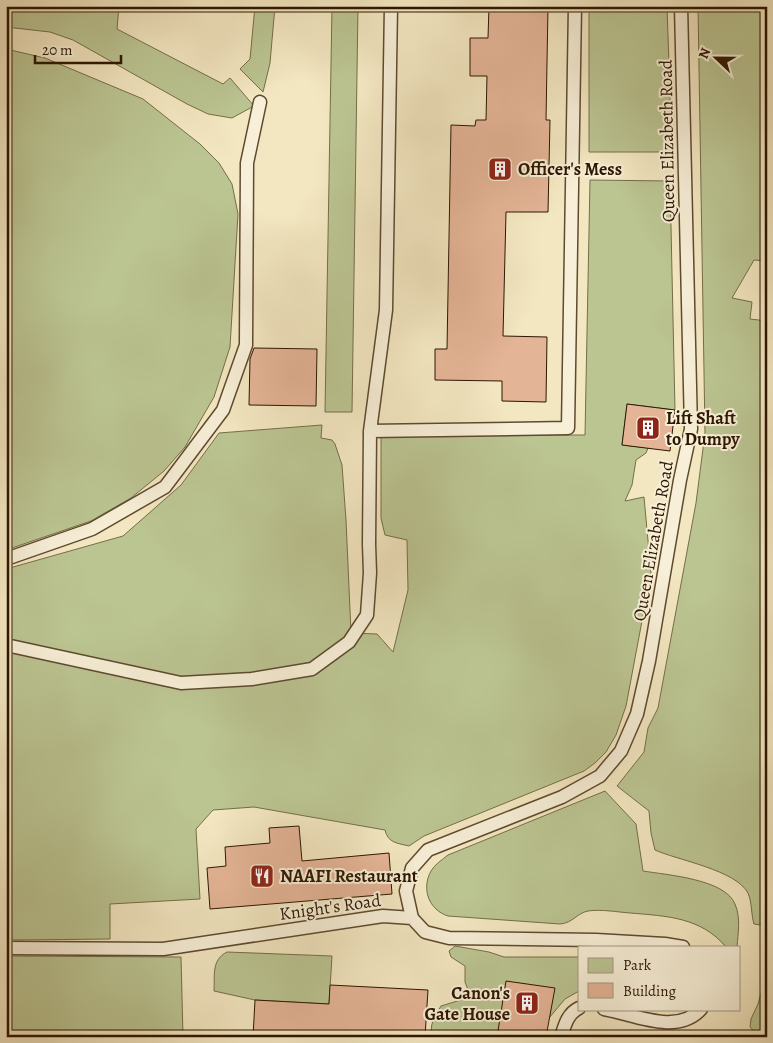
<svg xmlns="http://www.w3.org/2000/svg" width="773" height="1043" font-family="Alegreya,serif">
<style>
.green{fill:#bbc592;stroke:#746e49}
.building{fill:#e4b496;stroke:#2c1600}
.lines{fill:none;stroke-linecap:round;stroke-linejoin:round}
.lane-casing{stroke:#5e4a30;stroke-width:15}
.lane{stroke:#f7efd7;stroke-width:12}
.labels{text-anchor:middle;stroke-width:4;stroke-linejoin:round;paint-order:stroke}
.street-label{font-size:18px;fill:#2c1600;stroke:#f7efd7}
.poi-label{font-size:18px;font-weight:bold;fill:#2c1600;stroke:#f7efd7;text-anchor:start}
</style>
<rect width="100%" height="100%" fill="#f3e7c1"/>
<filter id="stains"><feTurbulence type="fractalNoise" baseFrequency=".004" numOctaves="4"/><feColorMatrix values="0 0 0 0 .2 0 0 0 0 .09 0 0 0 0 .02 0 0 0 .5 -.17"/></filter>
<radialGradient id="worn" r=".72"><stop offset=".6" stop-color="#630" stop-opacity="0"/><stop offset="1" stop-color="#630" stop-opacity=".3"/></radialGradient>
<path class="green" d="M 6,6 L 119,6 L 117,29 L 223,84 L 230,78 L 254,106 L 232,118 L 208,114 L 187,104 L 73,40 L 50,32 L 6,27 Z
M 255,6 L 275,6 L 270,63 L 263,92 L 240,69 L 250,59 Z
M 332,6 L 358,6 L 352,412 L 325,412 Z
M 589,6 L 667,6 L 672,152 L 589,152 Z
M 698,6 L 767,6 L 767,261 L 754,260 L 732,298 L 752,302 L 750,319 L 767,321 L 767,926 L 754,924 C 751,914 752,902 748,893 C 736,870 677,860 655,850 L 651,833 L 649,811 L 617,786 L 644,752 L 648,728 L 658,708 L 696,503 L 705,433 Z
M 6,49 L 45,58 L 143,99 L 200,144 L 219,163 L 232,184 L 238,214 L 230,347 L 214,397 L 185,447 L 164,471 L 131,498 L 91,521 L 6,550 Z
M 590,180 L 670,181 L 675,410 L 627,404 L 622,445 L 648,448 L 646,453 L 636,460 L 632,485 L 625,501 L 644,497 L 651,573 L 626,706 L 616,735 L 606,752 L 595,763 L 584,771 L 424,836 L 409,846 C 397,843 388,843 385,830 L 254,807 L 213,810 L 196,829 L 200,899 L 110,904 L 110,939 L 15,940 L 6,938 L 6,569 L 123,536 L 181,485 L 219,433 L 322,425 L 321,438 L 332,440 L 335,444 L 342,465 L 346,520 L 351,633 L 377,634 L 393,652 L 408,590 L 407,540 L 385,535 L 381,518 L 381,435 L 585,435 Z
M 605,791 L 636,824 L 643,871 C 667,875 725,879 735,904 C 741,918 738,933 737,947 L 726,947 C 701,917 666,916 630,913 C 617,912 601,909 588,911 C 577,913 573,923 560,924 L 448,916 C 429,910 421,889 431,871 C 435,864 442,860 448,855 Z
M 455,946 L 489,952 L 504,957 L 579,957 L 579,991 L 565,999 L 549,1018 L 499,1027 L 497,1037 L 433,1037 C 428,1026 435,1016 441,1006 L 464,999 L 469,992 L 465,982 L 465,966 L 451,957 L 449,951 Z
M 227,952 L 332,956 L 329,1004 L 255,1000 L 214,991 C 215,976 211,960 227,952 Z
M 6,956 L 181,957 L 183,1037 L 6,1037 Z
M 767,972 L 767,1037 L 759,1037 L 750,1027 L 751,1019 L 758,1004 Z"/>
<path class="building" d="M 489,6 L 548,6 L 546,120 L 550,120 L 548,212 L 506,212 L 503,336 L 547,337 L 546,402 L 502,401 L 502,381 L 435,380 L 435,349 L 447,349 L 451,125 L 475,126 L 476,120 L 486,120 L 487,76 L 470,76 L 470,38 L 488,38 Z
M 254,348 L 317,349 L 316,406 L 249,405 L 250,359 Z
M 627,404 L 675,410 L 670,451 L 622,445 Z
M 299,826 L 302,861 L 389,853 L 392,894 L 210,909 L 207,868 L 226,866 L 225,847 L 270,843 L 269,828 Z
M 506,981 L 555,988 L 546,1037 L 497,1037 Z
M 330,985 L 428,990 L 425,1037 L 253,1037 L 255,1000 L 329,1004 Z"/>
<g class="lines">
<g class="lane-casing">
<path id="lane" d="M 370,431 L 568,428 L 575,6
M 6,559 L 92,529 L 165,487 L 223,410 L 246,345 L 247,163 L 260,102
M 6,645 L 181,683 L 252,679 L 312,669 L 349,642 L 367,615 L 370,573 L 369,544 L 370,431 L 386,310 L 391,6
M 412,918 L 406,891 L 412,868 L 428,850 L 562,797 L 600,776 L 621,751 L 637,714 L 649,661 L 680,480 L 691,429 L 681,6
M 6,948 L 163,949 L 383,916 L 412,918 L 425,932 L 449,938 L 596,940 L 665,944 L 683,947
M 604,1009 C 633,1014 677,1036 701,1009
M 561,1037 C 565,1025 567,1014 579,1008"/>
</g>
<use href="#lane" class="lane"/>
</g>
<defs>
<g id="building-square" transform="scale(1.25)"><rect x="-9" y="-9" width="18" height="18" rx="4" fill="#8f2418" stroke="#f7efd7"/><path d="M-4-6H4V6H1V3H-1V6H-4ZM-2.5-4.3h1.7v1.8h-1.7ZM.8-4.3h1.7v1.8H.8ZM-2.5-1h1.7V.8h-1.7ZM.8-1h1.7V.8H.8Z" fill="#fff"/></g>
<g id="restaurant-square" transform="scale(1.25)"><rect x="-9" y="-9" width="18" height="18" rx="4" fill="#8f2418" stroke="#f7efd7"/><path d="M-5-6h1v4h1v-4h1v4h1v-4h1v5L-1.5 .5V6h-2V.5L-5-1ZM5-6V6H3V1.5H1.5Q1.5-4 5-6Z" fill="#fff"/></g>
</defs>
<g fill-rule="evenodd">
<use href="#building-square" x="500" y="169"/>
<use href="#building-square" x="648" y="428"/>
<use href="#restaurant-square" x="262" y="876"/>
<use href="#building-square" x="527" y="1003"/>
</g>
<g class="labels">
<g class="street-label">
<text transform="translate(667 141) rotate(-91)" y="6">Queen Elizabeth Road</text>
<text transform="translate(653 541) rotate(-80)" y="6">Queen Elizabeth Road</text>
<text transform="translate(330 907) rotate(-8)" y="6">Knight's Road</text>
</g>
<g class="poi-label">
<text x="518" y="175">Officer's Mess</text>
<text x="666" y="424">Lift Shaft<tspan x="666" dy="21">to Dumpy</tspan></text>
<text x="280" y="882">NAAFI Restaurant</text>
<text x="510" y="999" text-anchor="end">Canon's<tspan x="510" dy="21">Gate House</tspan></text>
</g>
</g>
<rect width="773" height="1043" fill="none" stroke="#f3e7c1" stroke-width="25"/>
<rect x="8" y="8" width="758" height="1028" fill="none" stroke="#2c1600" stroke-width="2.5"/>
<rect x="12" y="12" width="748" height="1018" fill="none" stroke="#2c1600"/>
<rect x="578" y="946" width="162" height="65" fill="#f7efd7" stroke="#a69881"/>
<rect x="588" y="958" width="25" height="15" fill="#bbc592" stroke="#a69881"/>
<text x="623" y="970" font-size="15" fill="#2c1600">Park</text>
<rect x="588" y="983" width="25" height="15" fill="#e4b496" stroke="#a69881"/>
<text x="623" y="996" font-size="15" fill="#2c1600">Building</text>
<g transform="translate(716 58) rotate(292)" stroke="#f7efd7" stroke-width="4" paint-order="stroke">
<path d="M0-4L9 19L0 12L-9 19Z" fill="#2c1600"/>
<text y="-8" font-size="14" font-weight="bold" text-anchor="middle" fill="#2c1600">N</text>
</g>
<path d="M35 55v8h86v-8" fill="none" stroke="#2c1600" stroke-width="2.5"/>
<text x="42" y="55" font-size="15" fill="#2c1600" stroke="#f7efd7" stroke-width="4" paint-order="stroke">20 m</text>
<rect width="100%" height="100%" filter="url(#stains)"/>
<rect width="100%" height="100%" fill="url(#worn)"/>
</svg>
